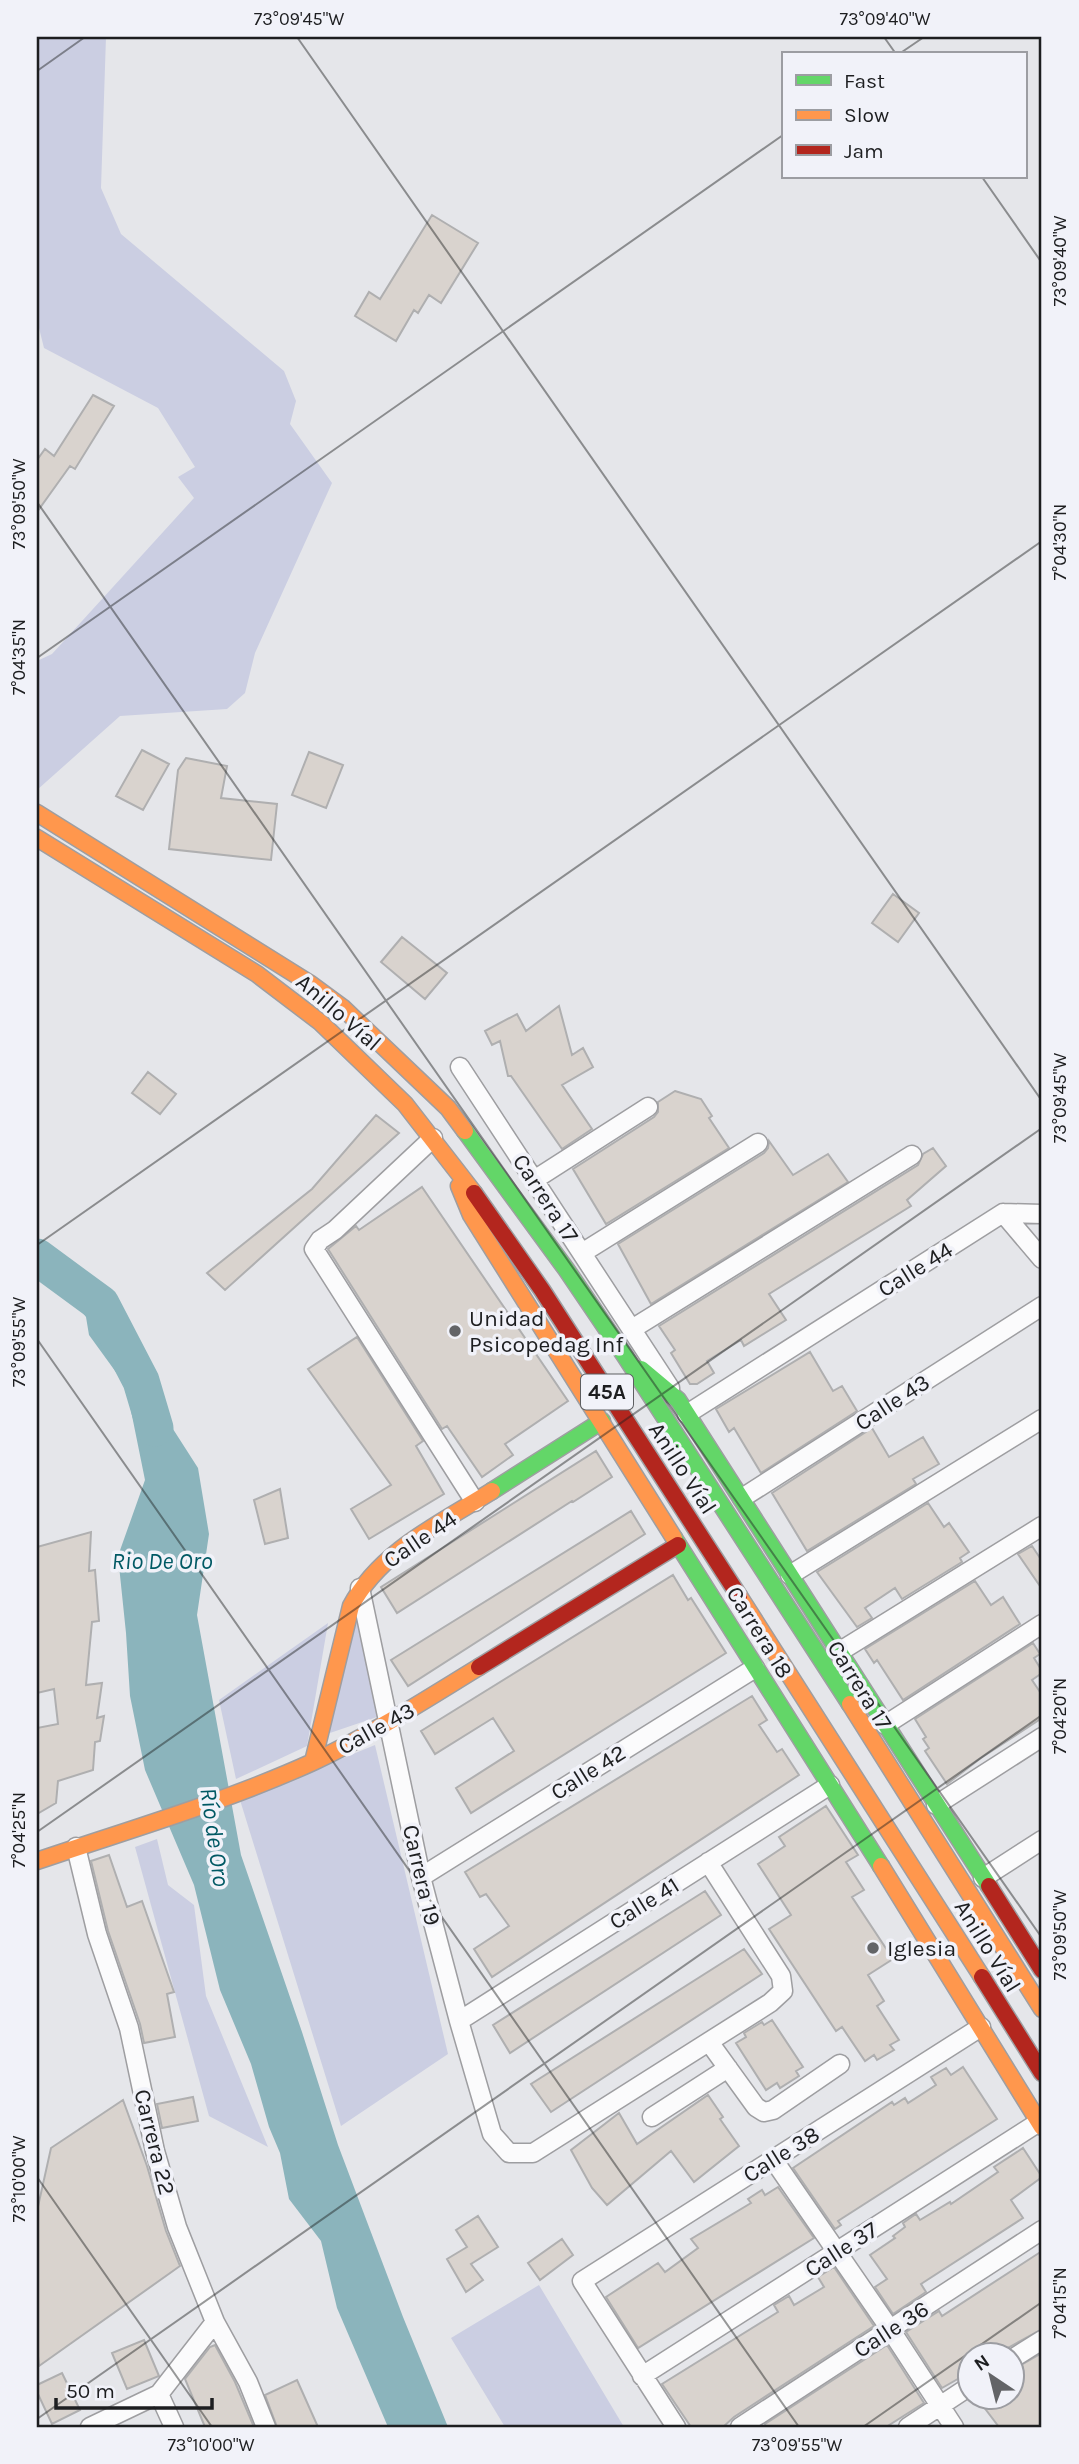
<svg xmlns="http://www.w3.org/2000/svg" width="1079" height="2464" font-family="Karla,sans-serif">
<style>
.green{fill:#cbcee2}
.water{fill:#8bb4bc}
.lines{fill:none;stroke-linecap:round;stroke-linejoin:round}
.river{stroke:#8bb4bc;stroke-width:37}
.building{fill:#d9d3ce;stroke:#afafb0;stroke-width:2}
.street-casing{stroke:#9e9ea1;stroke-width:21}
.fast-casing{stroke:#9e9ea1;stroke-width:19}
.slow-casing{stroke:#9e9ea1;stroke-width:19}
.jam-casing{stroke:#9e9ea1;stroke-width:19}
.street{stroke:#fbfbfc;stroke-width:18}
.fast{stroke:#63d668;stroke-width:16}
.slow{stroke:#ff974d;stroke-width:16}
.jam{stroke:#b3261e;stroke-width:16}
.ticks{fill:none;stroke:#1d1e20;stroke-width:2;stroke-opacity:0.45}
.poi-dot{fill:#636467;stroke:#f1f2f9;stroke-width:2.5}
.labels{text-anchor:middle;stroke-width:7;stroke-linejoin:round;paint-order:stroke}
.shield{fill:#f1f2f9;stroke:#5d5e61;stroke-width:2}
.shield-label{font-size:21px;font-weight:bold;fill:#1d1e20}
.street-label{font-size:23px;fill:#1d1e20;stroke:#f1f2f9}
.poi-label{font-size:23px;fill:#1d1e20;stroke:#f1f2f9;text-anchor:start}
.water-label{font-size:24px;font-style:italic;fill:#015964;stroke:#f1f2f9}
.neatline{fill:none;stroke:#1d1e20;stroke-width:2.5}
.ticks-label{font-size:18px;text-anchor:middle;fill:#1d1e20}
</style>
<rect width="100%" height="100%" fill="#e5e6ea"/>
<path class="green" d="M 37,37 L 106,37 L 101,188 L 121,234 L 284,371 L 296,401 L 290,424 L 332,483 L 255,653 L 245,693 L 227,709 L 120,716 L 37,790 L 37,661 L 52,654 L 194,498 L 178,477 L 195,467 L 158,408 L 44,348 L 37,320 Z
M 357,1617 L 380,1716 L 324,1735 Z
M 328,1623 L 307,1746 L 236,1779 L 219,1700 Z
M 375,1745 L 448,2054 L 341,2126 L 240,1800 Z
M 157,1839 L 168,1885 L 194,1905 L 206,1996 L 268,2147 L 209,2116 L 135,1847 Z
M 539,2285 L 624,2427 L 505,2427 L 451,2338 Z"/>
<path class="water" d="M 37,1271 L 44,1275 L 68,1271 L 103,1320 L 198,1468 L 209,1534 L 197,1615 L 241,1855 L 302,2032 L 338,2145 L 403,2317 L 448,2427 L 388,2427 L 337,2308 L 321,2241 L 289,2199 L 280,2153 L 269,2127 L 251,2064 L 220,1990 L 194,1885 L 145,1770 L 130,1696 L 126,1633 L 118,1556 L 145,1480 L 126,1386 L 89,1335 L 86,1317 L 69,1295 L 37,1277 Z"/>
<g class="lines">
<path class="river" d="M 37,1257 L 101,1304 L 141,1381 L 155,1428"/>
</g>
<path class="building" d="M 432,215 L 478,243 L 441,303 L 429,295 L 418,313 L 414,310 L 396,341 L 355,316 L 369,292 L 380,299 Z
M 93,395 L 114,406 L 75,469 L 70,466 L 37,512 L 37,460 L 45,449 L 54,456 Z
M 142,750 L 169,764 L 143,810 L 116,796 Z
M 309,752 L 343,765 L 326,808 L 292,795 Z
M 186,758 L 227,766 L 221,798 L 277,804 L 271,860 L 169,849 L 178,770 Z
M 893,894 L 919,913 L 898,942 L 872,923 Z
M 402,937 L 447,973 L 425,999 L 381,962 Z
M 559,1006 L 572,1055 L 583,1048 L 593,1067 L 562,1085 L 592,1129 L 562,1149 L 511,1076 L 508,1076 L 500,1041 L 492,1045 L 485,1031 L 517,1014 L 526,1031 Z
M 148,1072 L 176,1094 L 160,1114 L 132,1093 Z
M 675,1091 L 701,1099 L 712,1116 L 709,1118 L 729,1148 L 606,1224 L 573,1169 L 654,1117 L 658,1112 L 658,1102 Z
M 376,1115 L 399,1133 L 225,1290 L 207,1273 L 312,1189 Z
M 769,1141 L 793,1175 L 828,1154 L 848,1182 L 651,1304 L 618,1244 L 764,1153 L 768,1148 Z
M 933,1148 L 946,1166 L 907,1200 L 911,1206 L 769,1294 L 786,1320 L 744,1346 L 741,1340 L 707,1361 L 714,1373 L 697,1384 L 690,1384 L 671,1353 L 675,1350 L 659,1326 L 918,1165 L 923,1154 Z
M 422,1187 L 568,1401 L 505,1444 L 513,1455 L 482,1477 L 447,1426 L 442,1429 L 328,1249 L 356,1226 L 359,1230 Z
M 357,1337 L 423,1441 L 416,1446 L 444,1494 L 369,1539 L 351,1509 L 391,1485 L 308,1369 Z
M 810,1352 L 833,1391 L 842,1386 L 857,1411 L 761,1473 L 734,1428 L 729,1432 L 716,1409 Z
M 872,1428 L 889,1457 L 923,1437 L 939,1464 L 913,1479 L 916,1484 L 807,1551 L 772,1493 Z
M 596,1451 L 612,1477 L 573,1502 L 572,1501 L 397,1613 L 381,1587 Z
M 280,1489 L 288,1538 L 265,1544 L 254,1500 Z
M 928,1503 L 944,1527 L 949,1523 L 969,1552 L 960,1558 L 962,1562 L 902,1599 L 895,1588 L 865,1608 L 872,1618 L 857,1627 L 817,1572 Z
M 631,1511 L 645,1534 L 408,1686 L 391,1660 Z
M 91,1532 L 89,1571 L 95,1570 L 99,1621 L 92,1622 L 86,1685 L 102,1683 L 97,1718 L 104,1716 L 100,1741 L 95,1742 L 93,1770 L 58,1781 L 56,1803 L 37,1814 L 37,1728 L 58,1724 L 54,1689 L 37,1693 L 37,1547 Z
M 1032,1546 L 1042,1561 L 1042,1589 L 1018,1554 Z
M 673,1575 L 688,1600 L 691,1598 L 726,1653 L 471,1813 L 456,1788 L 514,1751 L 493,1718 L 435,1754 L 421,1731 Z
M 975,1581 L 991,1605 L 1003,1597 L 1020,1624 L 903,1700 L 877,1660 L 874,1663 L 865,1649 Z
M 1033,1643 L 1040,1654 L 1034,1658 L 1042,1671 L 1042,1673 L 1032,1680 L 1042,1695 L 1042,1718 L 981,1758 L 947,1784 L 925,1751 L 929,1748 L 923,1739 L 926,1737 L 915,1719 Z
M 752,1696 L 767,1720 L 759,1725 L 777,1752 L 782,1749 L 799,1775 L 492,1977 L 474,1949 L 509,1926 L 486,1894 L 480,1897 L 465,1872 Z
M 826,1806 L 858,1855 L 846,1862 L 864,1890 L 852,1897 L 893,1959 L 868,1975 L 884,2001 L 877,2006 L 899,2040 L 890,2045 L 894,2050 L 877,2060 L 874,2055 L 865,2061 L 842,2027 L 836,2031 L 769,1929 L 791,1915 L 758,1864 L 785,1846 L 779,1837 Z
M 109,1855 L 127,1907 L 142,1901 L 174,1992 L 167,1994 L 175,2037 L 144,2043 L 140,2024 L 108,1931 L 91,1861 Z
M 705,1891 L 721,1915 L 510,2053 L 493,2025 Z
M 744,1949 L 762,1974 L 551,2112 L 531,2084 Z
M 772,2020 L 803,2067 L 796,2071 L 799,2076 L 780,2088 L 777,2083 L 766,2090 L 736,2043 L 746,2037 L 744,2033 L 762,2022 L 764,2025 Z
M 963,2067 L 997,2119 L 838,2221 L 841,2225 L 835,2229 L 793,2168 L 892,2102 L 894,2105 L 905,2098 L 908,2103 L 936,2085 L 931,2077 L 946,2068 L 951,2075 Z
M 708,2095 L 723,2117 L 720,2119 L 739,2146 L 694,2182 L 671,2151 L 607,2205 L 592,2188 L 571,2150 L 619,2113 L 637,2144 Z
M 193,2097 L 198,2121 L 162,2128 L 157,2104 Z
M 123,2100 L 147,2166 L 166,2231 L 180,2266 L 39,2366 L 37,2346 L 37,2211 L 51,2148 Z
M 1023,2148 L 1042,2177 L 1011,2200 L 1023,2218 L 921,2284 L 926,2292 L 893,2314 L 875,2287 L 887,2279 L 870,2255 L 895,2238 L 893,2236 L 905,2227 L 903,2223 L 910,2218 L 916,2214 L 920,2220 L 950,2202 L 951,2204 L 998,2172 L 994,2167 Z
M 778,2187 L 814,2238 L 638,2348 L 606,2297 L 658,2263 L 665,2272 L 698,2248 L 691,2239 L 751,2203 L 748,2199 L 762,2190 L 765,2195 Z
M 478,2216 L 498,2247 L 471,2264 L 483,2280 L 466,2292 L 447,2259 L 467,2247 L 456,2230 Z
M 562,2239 L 573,2255 L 540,2280 L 528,2263 Z
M 1042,2251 L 1042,2329 L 1006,2349 L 1001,2356 L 970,2356 L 970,2372 L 942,2388 L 906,2332 L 939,2311 L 942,2316 Z
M 834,2267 L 874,2326 L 734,2417 L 723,2427 L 691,2427 L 662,2384 L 778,2312 L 774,2305 L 789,2296 L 794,2305 L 824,2287 L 818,2277 Z
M 144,2340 L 159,2376 L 127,2389 L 112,2353 Z
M 215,2345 L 235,2382 L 254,2427 L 205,2427 L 185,2379 L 210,2347 Z
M 887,2345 L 924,2403 L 886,2427 L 766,2427 L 765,2424 Z
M 1042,2353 L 1042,2427 L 999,2427 L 977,2398 L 1012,2398 L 1012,2370 Z
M 62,2373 L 80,2410 L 52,2424 L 37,2392 L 37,2385 Z
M 297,2380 L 318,2427 L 277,2427 L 265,2395 Z"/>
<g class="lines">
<g class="street-casing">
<path id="street" d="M 460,1067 L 670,1388
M 433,1138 L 335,1230 L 320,1240 L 314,1249 L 475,1502
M 534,1180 L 648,1107
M 1003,1213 L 1042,1259
M 582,1253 L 758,1143
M 632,1329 L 912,1155
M 687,1414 L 1003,1213 L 1042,1214
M 742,1498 L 1042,1306
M 790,1575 L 1042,1419
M 360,1588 L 421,1877 L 459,2021 L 492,2134 L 509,2153 L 533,2153 L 770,2003 L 783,1991 L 781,1976 L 708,1862
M 839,1652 L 1042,1526
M 885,1725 L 1042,1624
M 936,1805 L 1042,1737
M 76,1847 L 97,1934 L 129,2028 L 155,2151 L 177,2227 L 215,2322 L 248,2382 L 266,2427
M 421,1877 L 755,1668
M 983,1878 L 1042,1840
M 459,2021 L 830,1785
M 709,2042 L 756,2107 L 764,2112 L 773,2110 L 840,2064
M 652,2117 L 728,2068
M 773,2159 L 890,2329 L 954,2427
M 1012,2359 L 1042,2340
M 642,2376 L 1039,2122
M 159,2394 L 174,2427
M 90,2427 L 159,2394 L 215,2322
M 676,2427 L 582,2281 L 981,2027
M 740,2427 L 1042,2230
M 908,2427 L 970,2386"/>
</g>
<g class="fast-casing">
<path id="fast" d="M 465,1131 L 566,1269 L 625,1356 L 850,1704
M 641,1369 L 678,1400 L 989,1886
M 492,1491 L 602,1421
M 674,1538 L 881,1866"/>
</g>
<g class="slow-casing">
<path id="slow" d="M 37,813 L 309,983 L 343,1008 L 448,1108 L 465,1131
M 37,838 L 257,974 L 320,1022 L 405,1104 L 474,1193
M 459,1186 L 471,1215 L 674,1538
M 739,1596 L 982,1977
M 850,1704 L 1042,2009
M 313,1762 L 351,1606 C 380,1551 441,1523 492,1491
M 37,1861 C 128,1830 225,1802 313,1762 C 371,1735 425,1700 479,1667
M 881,1866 L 1042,2127"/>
</g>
<g class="jam-casing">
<path id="jam" d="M 474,1193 L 542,1290 L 739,1596
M 479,1667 L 678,1545
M 989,1886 L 1042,1970
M 982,1977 L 1042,2073"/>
</g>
<use href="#street" class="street"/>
<use href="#fast" class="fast"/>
<use href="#slow" class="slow"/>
<use href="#jam" class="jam"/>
</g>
<path class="ticks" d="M 297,37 L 1042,1101M 884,37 L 896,54M 899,54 L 924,37M 37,71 L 85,37M 982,177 L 1042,263M 37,502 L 1042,1938M 37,658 L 783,135M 37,1245 L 1042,541M 37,1339 L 799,2427M 37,1832 L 1042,1128M 37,2177 L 212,2427M 37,2419 L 1042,1715M 863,2427 L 1042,2302"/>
<g class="poi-dot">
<circle cx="455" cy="1331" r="7"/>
<circle cx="873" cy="1948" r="7"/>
</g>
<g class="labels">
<rect class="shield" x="581" y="1374.5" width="52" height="35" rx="5"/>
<g class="shield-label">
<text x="607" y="1399">45A</text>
</g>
<g class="street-label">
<text transform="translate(339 1012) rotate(41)" y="8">Anillo Víal</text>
<text transform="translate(546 1198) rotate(57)" y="8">Carrera 17</text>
<text transform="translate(915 1269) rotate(-32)" y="8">Calle 44</text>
<text transform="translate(892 1402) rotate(-33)" y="8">Calle 43</text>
<text transform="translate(683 1468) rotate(57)" y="8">Anillo Víal</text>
<text transform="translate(420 1539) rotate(-34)" y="8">Calle 44</text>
<text transform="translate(760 1632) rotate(58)" y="8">Carrera 18</text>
<text transform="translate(860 1685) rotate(58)" y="8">Carrera 17</text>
<text transform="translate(376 1728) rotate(-29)" y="8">Calle 43</text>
<text transform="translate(588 1772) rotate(-32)" y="8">Calle 42</text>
<text transform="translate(422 1875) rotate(77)" y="8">Carrera 19</text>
<text transform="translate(644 1903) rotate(-32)" y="8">Calle 41</text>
<text transform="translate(988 1946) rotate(58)" y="8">Anillo Víal</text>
<text transform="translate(155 2142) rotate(76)" y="8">Carrera 22</text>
<text transform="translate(781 2154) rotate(-32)" y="8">Calle 38</text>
<text transform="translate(841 2249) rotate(-33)" y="8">Calle 37</text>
<text transform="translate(891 2329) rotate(-33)" y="8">Calle 36</text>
</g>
<g class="poi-label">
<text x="469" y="1326">Unidad<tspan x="469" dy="26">Psicopedag Inf</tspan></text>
<text x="887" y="1956">Iglesia</text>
</g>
<g class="water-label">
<text x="162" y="1569">Rio De Oro</text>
<text transform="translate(215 1837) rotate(82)" y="8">Río de Oro</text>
</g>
</g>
<rect width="1079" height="2464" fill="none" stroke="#f1f2f9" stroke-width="77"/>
<rect x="782" y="52" width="245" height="126" fill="#f1f2f9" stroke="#9c9da2" stroke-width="2"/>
<rect x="796" y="75" width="35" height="10" fill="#63d668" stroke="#9c9da2" stroke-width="2"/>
<text x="844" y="88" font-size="21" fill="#1d1e20">Fast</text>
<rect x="796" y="110" width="35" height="10" fill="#ff974d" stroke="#9c9da2" stroke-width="2"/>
<text x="844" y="122" font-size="21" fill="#1d1e20">Slow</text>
<rect x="796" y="145" width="35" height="10" fill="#b3261e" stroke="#9c9da2" stroke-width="2"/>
<text x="844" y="158" font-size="21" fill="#1d1e20">Jam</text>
<g transform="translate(991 2376) rotate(325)"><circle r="33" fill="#f1f2f9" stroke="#9c9da2" stroke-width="2"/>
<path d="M0-5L12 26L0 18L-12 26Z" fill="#636467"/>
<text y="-10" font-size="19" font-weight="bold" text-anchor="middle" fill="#1d1e20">N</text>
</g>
<path d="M56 2398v10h156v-10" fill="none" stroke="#1d1e20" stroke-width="3.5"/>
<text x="66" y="2398" font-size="21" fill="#1d1e20" stroke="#f1f2f9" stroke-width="5" paint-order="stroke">50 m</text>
<rect x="38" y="38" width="1002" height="2388" class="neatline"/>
<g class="ticks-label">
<text x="299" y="25">73°09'45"W</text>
<text x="885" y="25">73°09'40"W</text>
<text transform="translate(1060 261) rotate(-90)" y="6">73°09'40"W</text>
<text transform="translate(19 504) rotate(-90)" y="6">73°09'50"W</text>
<text transform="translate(1060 542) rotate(-90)" y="6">7°04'30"N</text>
<text transform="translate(19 657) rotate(-90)" y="6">7°04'35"N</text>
<text transform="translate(1060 1098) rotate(-90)" y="6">73°09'45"W</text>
<text transform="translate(19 1342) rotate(-90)" y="6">73°09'55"W</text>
<text transform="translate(1060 1716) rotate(-90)" y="6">7°04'20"N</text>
<text transform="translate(19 1830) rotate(-90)" y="6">7°04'25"N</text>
<text transform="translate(1060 1935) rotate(-90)" y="6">73°09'50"W</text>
<text transform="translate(19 2179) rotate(-90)" y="6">73°10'00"W</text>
<text transform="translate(1060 2303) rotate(-90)" y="6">7°04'15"N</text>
<text x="211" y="2451">73°10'00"W</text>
<text x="797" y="2451">73°09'55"W</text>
</g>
</svg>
